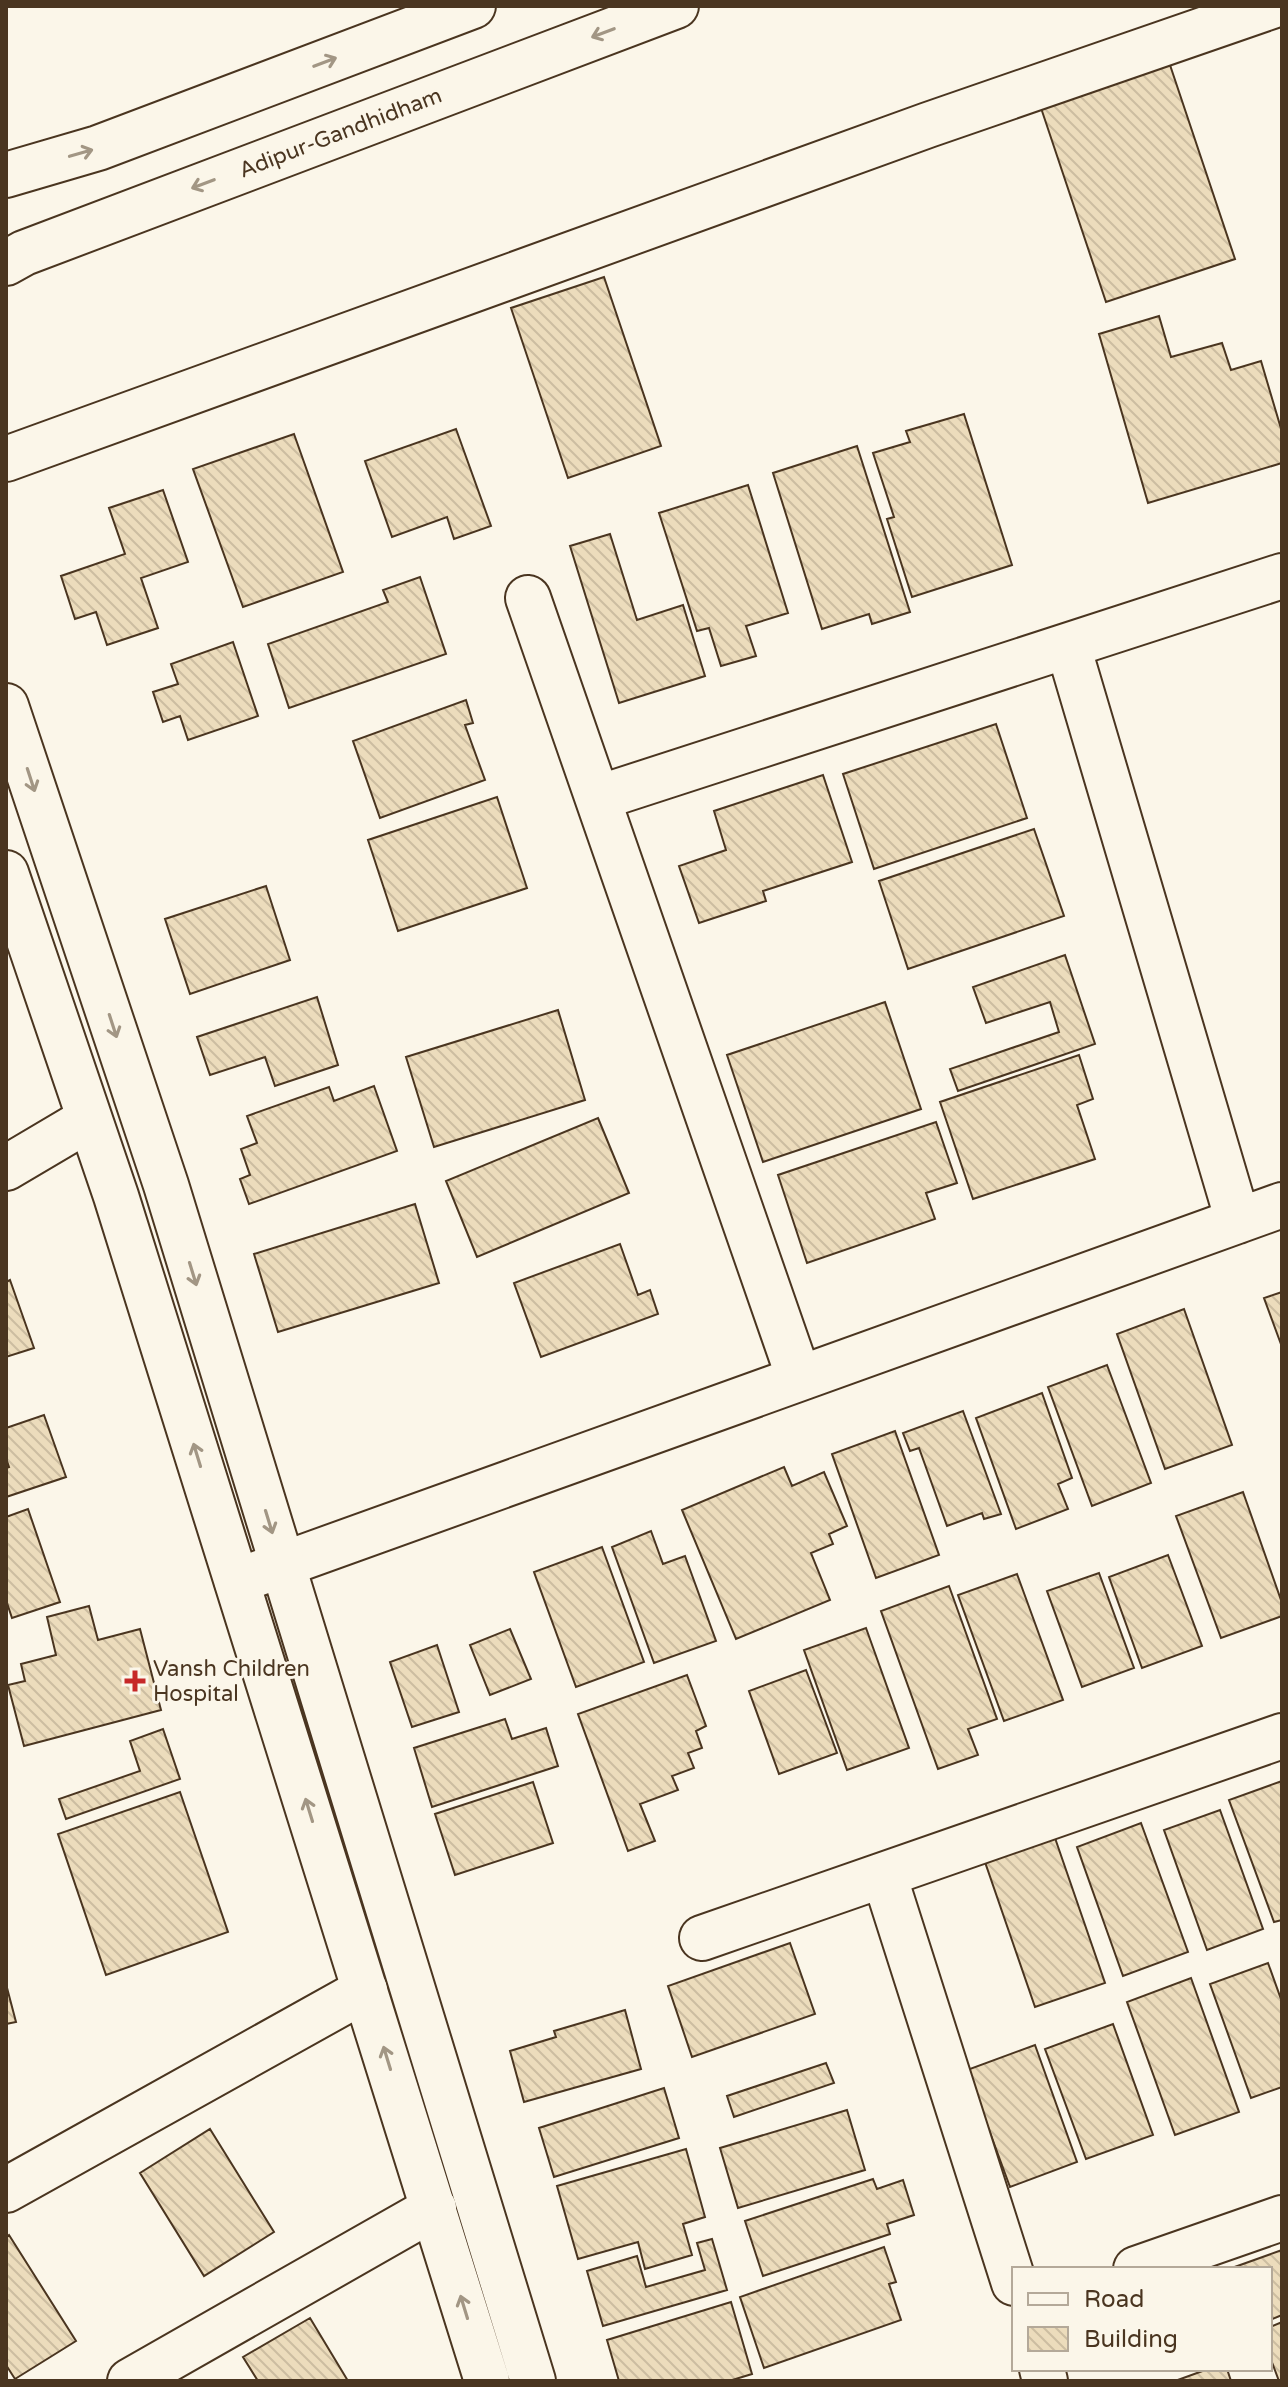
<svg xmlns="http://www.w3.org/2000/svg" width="1288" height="2387" font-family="'Varela Round',sans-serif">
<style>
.building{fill:url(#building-back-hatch);stroke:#4a3520;stroke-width:2}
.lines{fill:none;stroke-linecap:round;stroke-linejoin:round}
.street-casing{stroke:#4a3520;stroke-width:48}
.secondary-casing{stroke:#4a3520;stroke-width:48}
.primary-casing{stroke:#4a3520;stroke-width:48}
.street{stroke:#fbf6e9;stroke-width:44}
.secondary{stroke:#fbf6e9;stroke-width:44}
.primary{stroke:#fbf6e9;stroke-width:44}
.oneway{stroke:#a29684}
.poi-dot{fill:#c62828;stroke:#fbf6e9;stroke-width:3}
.labels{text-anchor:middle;stroke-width:6;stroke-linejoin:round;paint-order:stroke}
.street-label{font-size:22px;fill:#4a3520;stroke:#fbf6e9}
.poi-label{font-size:22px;fill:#4a3520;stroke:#fbf6e9;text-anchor:start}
</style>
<defs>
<pattern id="building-back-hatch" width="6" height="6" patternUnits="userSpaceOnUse" patternTransform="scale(2)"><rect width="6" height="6" fill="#ecdcbc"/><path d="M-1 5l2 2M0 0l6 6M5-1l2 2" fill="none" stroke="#ccbda1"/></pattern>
</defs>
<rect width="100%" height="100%" fill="#fbf6e9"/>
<path class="building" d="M 1169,62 L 1235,259 L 1106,302 L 1040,105 Z
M 604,277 L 661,446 L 568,478 L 511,308 Z
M 1159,316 L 1171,357 L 1222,343 L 1231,370 L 1261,361 L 1282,432 L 1282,463 L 1148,503 L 1099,334 Z
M 964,414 L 1012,565 L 912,597 L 887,519 L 894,517 L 873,453 L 910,442 L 906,431 Z
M 456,429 L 491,526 L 454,539 L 447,517 L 392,537 L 365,461 Z
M 294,434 L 343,572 L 243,607 L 193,469 Z
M 857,446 L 910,612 L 872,624 L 869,614 L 822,629 L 773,473 Z
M 748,485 L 788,613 L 746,626 L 756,656 L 721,666 L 709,628 L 697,631 L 659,513 Z
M 163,490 L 188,562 L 141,578 L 158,628 L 107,645 L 96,612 L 75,619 L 61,576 L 125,554 L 109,508 Z
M 610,534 L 637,620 L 683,605 L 705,676 L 619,703 L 570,546 Z
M 420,577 L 446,654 L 289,708 L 268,644 L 388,602 L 383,590 Z
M 233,642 L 258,716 L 188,740 L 180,716 L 163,722 L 153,692 L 178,684 L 171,664 Z
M 466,700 L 473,723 L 465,725 L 485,780 L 380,818 L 353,741 Z
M 996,724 L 1027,818 L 874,869 L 843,774 Z
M 823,775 L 852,862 L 763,891 L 766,901 L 699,923 L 679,866 L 726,850 L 714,811 Z
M 497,797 L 527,888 L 398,931 L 368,840 Z
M 1034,829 L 1064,916 L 908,969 L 879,881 Z
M 266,886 L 290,960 L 190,994 L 165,919 Z
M 1065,955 L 1095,1044 L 958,1091 L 950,1069 L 1059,1032 L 1050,1002 L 986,1023 L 973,987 Z
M 317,997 L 338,1065 L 275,1086 L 265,1057 L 210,1075 L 197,1037 Z
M 885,1002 L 921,1109 L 763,1162 L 727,1055 Z
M 558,1010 L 585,1100 L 434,1147 L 406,1057 Z
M 1079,1055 L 1093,1099 L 1077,1105 L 1095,1159 L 973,1199 L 940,1102 Z
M 374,1086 L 397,1151 L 249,1204 L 240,1179 L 250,1175 L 241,1149 L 257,1143 L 247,1116 L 329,1087 L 334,1101 Z
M 598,1118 L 629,1193 L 477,1257 L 446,1181 Z
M 936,1122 L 957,1183 L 926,1193 L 935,1219 L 807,1263 L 778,1175 Z
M 415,1204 L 439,1283 L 278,1332 L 254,1254 Z
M 620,1244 L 638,1295 L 650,1290 L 658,1314 L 541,1357 L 514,1283 Z
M 10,1280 L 34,1348 L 6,1357 L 6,1282 Z
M 1282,1292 L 1282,1347 L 1264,1298 Z
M 1184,1309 L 1232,1445 L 1165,1469 L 1117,1334 Z
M 1107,1365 L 1151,1483 L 1092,1506 L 1048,1387 Z
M 1042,1393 L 1072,1478 L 1058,1484 L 1068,1509 L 1016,1529 L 976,1418 Z
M 963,1411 L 1001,1514 L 984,1519 L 982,1513 L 947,1526 L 919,1448 L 910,1451 L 903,1433 Z
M 44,1415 L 66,1477 L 6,1497 L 6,1468 L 9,1467 L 6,1458 L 6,1428 Z
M 895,1431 L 939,1555 L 876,1578 L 832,1454 Z
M 784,1467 L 792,1486 L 824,1472 L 847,1526 L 829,1534 L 833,1544 L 811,1553 L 830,1600 L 736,1639 L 682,1510 Z
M 1243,1492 L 1282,1603 L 1282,1616 L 1221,1638 L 1176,1516 Z
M 28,1509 L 60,1602 L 12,1618 L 6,1600 L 6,1517 Z
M 651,1531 L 663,1564 L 685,1556 L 716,1641 L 654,1663 L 612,1547 Z
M 602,1547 L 644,1662 L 576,1687 L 534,1572 Z
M 1168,1555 L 1202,1646 L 1142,1668 L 1109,1577 Z
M 1099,1573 L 1134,1668 L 1082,1687 L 1047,1591 Z
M 1017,1574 L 1063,1700 L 1004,1721 L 958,1595 Z
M 949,1586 L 997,1719 L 968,1729 L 978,1755 L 938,1769 L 881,1611 Z
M 89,1606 L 98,1640 L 140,1629 L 161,1710 L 24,1746 L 8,1685 L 25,1681 L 21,1664 L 56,1655 L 47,1617 Z
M 866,1628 L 909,1748 L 847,1770 L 804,1650 Z
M 510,1629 L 531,1679 L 490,1695 L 470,1645 Z
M 437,1645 L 459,1712 L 412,1727 L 390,1662 Z
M 806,1670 L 837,1753 L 779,1774 L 749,1691 Z
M 687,1675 L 706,1726 L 696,1731 L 702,1748 L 688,1753 L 694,1768 L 672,1776 L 678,1790 L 640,1804 L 655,1841 L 628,1851 L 578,1714 Z
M 505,1719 L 512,1739 L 546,1728 L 558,1766 L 432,1807 L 414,1748 Z
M 163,1729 L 180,1779 L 66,1819 L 59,1799 L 140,1771 L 130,1741 Z
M 1282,1781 L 1282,1920 L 1274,1922 L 1229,1800 Z
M 533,1782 L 553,1843 L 455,1875 L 435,1814 Z
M 180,1792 L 228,1932 L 106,1975 L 58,1834 Z
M 1220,1810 L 1263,1929 L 1207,1950 L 1164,1830 Z
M 1141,1823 L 1188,1952 L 1123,1976 L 1077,1847 Z
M 1055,1838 L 1105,1983 L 1035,2007 L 985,1862 Z
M 790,1943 L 815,2014 L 692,2057 L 668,1986 Z
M 1268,1963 L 1282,2002 L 1282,2087 L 1251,2098 L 1210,1984 Z
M 1191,1978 L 1239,2112 L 1175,2135 L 1127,2002 Z
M 6,1984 L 16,2022 L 6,2024 Z
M 625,2010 L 641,2069 L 524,2102 L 510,2051 L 556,2037 L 554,2031 Z
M 1113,2024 L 1153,2135 L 1086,2159 L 1045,2049 Z
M 1035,2045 L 1077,2162 L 1010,2187 L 967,2070 Z
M 826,2063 L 834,2083 L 734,2117 L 727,2096 Z
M 664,2088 L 679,2138 L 554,2177 L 539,2128 Z
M 847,2110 L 865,2170 L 738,2208 L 720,2148 Z
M 210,2129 L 274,2232 L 204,2276 L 140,2173 Z
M 686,2149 L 705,2217 L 683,2224 L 692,2255 L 645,2269 L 638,2242 L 578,2259 L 557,2186 Z
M 873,2179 L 877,2189 L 903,2180 L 914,2215 L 887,2224 L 890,2234 L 763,2276 L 745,2221 Z
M 9,2235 L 76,2341 L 15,2379 L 6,2365 L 6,2238 Z
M 712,2239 L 727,2290 L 603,2326 L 587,2271 L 637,2256 L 646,2287 L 705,2270 L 697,2243 Z
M 884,2247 L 896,2282 L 889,2284 L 901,2320 L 764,2368 L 740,2297 Z
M 1282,2250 L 1282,2315 L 1270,2320 L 1270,2269 L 1229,2269 Z
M 731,2302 L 752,2374 L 729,2381 L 619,2381 L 607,2340 Z
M 310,2318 L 348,2381 L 258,2381 L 243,2357 Z
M 1282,2322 L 1282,2381 L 1279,2381 L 1270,2357 L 1270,2327 Z
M 1208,2369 L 1227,2369 L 1231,2381 L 1175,2381 Z"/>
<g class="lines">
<g class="street-casing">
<path id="street" d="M 6,459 L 928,125 L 1272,6
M 528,598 L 799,1378
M 1068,646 L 1238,1221
M 598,798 L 1282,576
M 6,1168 L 89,1119
M 237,1581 L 1282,1205
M 884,1875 L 1014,2283
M 702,1938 L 1282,1736
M 6,2190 L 365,1990
M 1136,2269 L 1282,2218
M 1042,2369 L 1045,2381
M 130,2381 L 434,2208"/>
</g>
<g class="secondary-casing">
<path id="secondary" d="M 6,706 L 166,1185 L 533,2381
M 6,873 L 116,1196 L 487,2381"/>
</g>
<g class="primary-casing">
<path id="primary" d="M 6,175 L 98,148 L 473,6
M 6,263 L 24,253 L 676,6"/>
</g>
<use href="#street" class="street"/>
<use href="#secondary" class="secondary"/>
<use href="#primary" class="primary"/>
</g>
<defs><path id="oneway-shaft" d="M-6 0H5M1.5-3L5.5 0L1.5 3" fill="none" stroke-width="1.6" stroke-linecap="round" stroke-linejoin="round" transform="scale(2)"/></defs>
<g class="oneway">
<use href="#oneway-shaft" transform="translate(603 33) rotate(159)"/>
<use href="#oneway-shaft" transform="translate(325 62) rotate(-21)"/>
<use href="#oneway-shaft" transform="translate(81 153) rotate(-16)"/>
<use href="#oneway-shaft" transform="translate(203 184) rotate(159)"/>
<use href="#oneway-shaft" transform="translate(31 780) rotate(72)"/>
<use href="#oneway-shaft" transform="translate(113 1026) rotate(72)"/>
<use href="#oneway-shaft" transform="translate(193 1274) rotate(73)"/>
<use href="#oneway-shaft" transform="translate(197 1455) rotate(-107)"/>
<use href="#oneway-shaft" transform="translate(269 1522) rotate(73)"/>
<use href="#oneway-shaft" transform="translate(309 1810) rotate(-107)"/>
<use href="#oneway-shaft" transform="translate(387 2058) rotate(-107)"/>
<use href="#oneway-shaft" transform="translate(464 2307) rotate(-107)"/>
</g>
<path class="poi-dot" d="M131 1669h8v8h8v8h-8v8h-8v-8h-8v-8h8z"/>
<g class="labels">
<g class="street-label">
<text transform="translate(340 132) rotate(-21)" y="8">Adipur-Gandhidham</text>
</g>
<g class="poi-label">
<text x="153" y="1676">Vansh Children<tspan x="153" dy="25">Hospital</tspan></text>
</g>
</g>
<rect width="1288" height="2387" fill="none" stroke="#4a3520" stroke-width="16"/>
<rect x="1012" y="2267" width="260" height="104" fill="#fbf6e9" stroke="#b4a999" stroke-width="2"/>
<rect x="1028" y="2293" width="40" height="12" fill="#fbf6e9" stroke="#b4a999" stroke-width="2"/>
<text x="1084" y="2307" font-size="24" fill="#4a3520">Road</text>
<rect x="1028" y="2327" width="40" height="24" fill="url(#building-back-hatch)" stroke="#b4a999" stroke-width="2"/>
<text x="1084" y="2347" font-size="24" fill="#4a3520">Building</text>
</svg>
